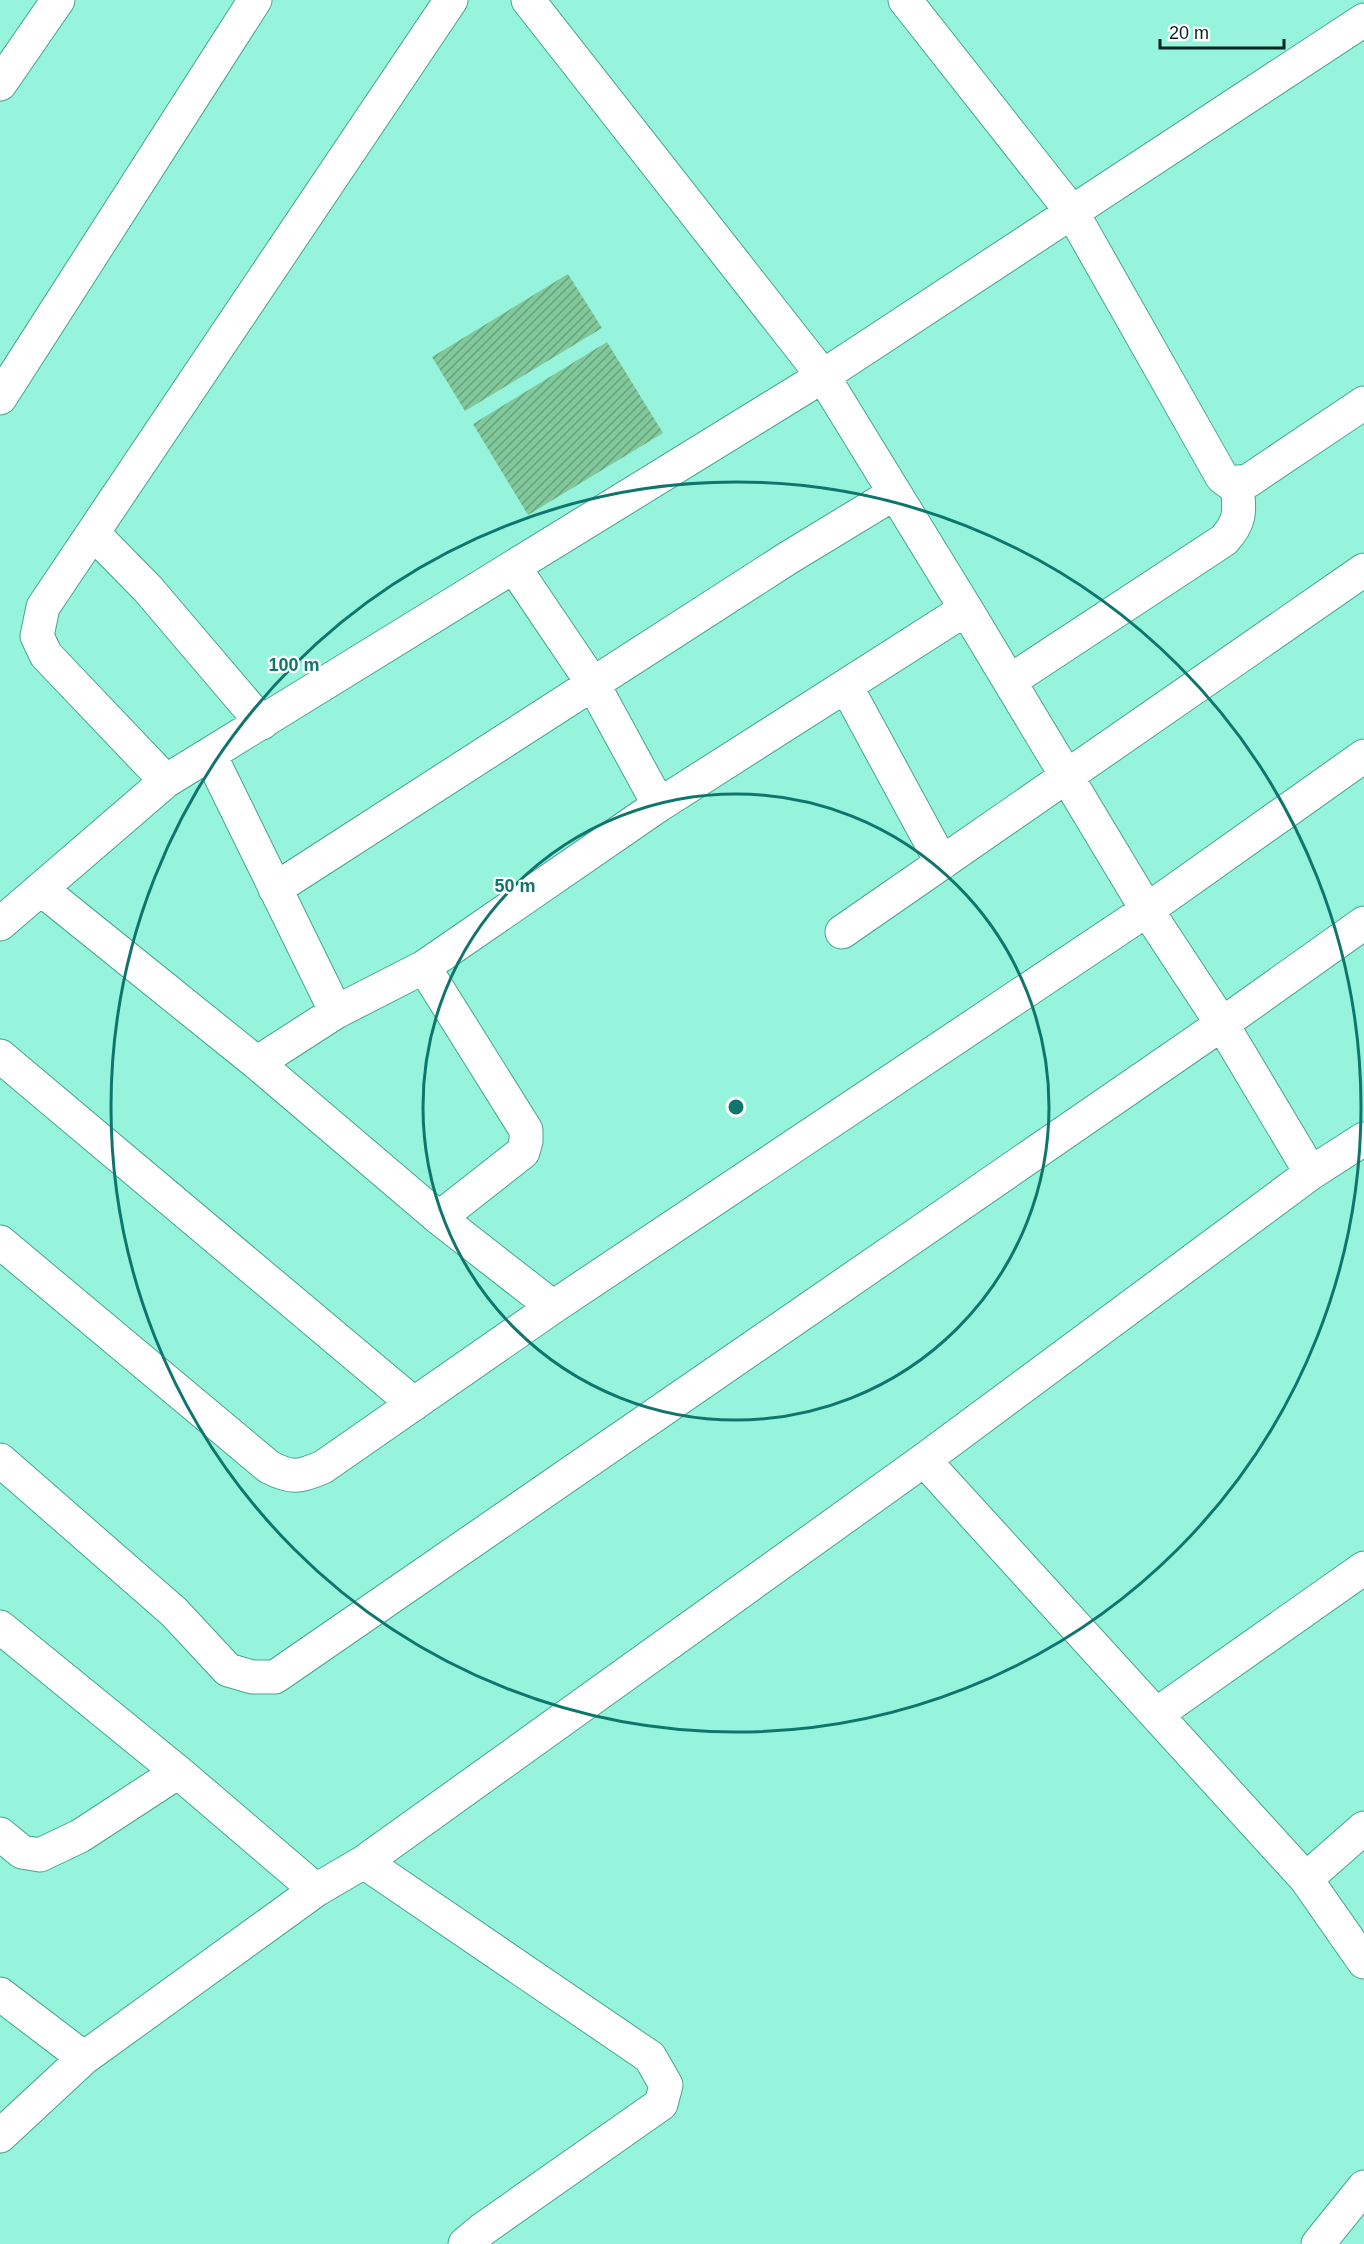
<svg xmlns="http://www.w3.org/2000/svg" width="1364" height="2244" font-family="Arial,sans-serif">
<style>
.building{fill:url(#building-hatch)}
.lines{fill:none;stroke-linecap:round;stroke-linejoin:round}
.minor-casing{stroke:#45a48e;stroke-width:35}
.minor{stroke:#fff;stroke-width:33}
.ring{fill:none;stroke:#0f766e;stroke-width:3}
.centre{fill:#0f766e;stroke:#fff;stroke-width:3}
.ring-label{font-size:18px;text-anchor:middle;font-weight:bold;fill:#0f766e;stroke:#fff;stroke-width:4.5;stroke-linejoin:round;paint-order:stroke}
</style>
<defs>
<pattern id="building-hatch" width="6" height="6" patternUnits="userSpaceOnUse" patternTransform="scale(1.5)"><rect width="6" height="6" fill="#81c89b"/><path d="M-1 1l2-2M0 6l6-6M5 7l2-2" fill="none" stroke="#68a27e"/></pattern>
</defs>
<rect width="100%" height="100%" fill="#97f4dc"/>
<path class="building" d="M 568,274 L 602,328 L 465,411 L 432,357 Z
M 607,342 L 663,433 L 528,515 L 473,424 Z"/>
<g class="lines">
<g class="minor-casing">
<path id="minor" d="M 528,0 L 823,376 L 966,609 L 1147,910 L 1222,1024 L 1311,1173
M 905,0 L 1072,212 L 1222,477 L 1230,483 L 1248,481 L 1364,403
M 0,84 L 58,0
M 0,398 L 255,0
M 93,533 L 148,589 L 262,723
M 514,567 L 593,684 L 659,805
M 1010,681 L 1224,540 C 1243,519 1239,509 1237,483
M 846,686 L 942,863
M 210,755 L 336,1012
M 166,781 L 46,655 L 37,636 L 43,607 L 451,0
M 41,889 L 257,1063 L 439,1218 L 553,1307
M 275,889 L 788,558 L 895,493
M 0,924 L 166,781 L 823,376 L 1364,20
M 842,932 L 1364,570
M 424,967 L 526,1130 L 526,1141 L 523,1152 L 439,1218
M 0,1056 L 414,1404
M 257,1063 L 336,1012 L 424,967 L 659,805 L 966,609
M 0,1242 L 269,1467 C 292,1479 300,1477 323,1467 L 553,1307 L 1147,910 L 1364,756
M 0,1460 L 174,1612 L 228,1670 L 252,1677 L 275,1677 L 1222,1024 L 1364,923
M 924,1460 L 1306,1879 L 1364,1962
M 0,1627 L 178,1772 L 316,1890
M 1157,1714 L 1364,1568
M 0,1834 L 22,1852 L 40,1855 L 80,1836 L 178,1772
M 364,1862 L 650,2057 L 666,2085 L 661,2104 L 483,2229 L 465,2244
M 1306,1879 L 1364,1828
M 0,1994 L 84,2058
M 0,2136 L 84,2058 L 316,1890 L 364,1862 L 924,1460 L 1311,1173 L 1364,1139
M 1318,2244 L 1364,2187"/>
</g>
<use href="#minor" class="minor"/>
</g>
<g class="ring">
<circle cx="736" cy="1107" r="313"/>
<circle cx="736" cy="1107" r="625"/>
</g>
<circle cx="736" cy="1107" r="9" class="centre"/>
<g class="ring-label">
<text x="294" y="671">100 m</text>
<text x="515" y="892">50 m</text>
</g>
<path d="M1160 39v9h124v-9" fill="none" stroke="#05241d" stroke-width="3"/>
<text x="1169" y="39" font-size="18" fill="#05241d" stroke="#ffffff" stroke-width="4.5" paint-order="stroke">20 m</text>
</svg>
